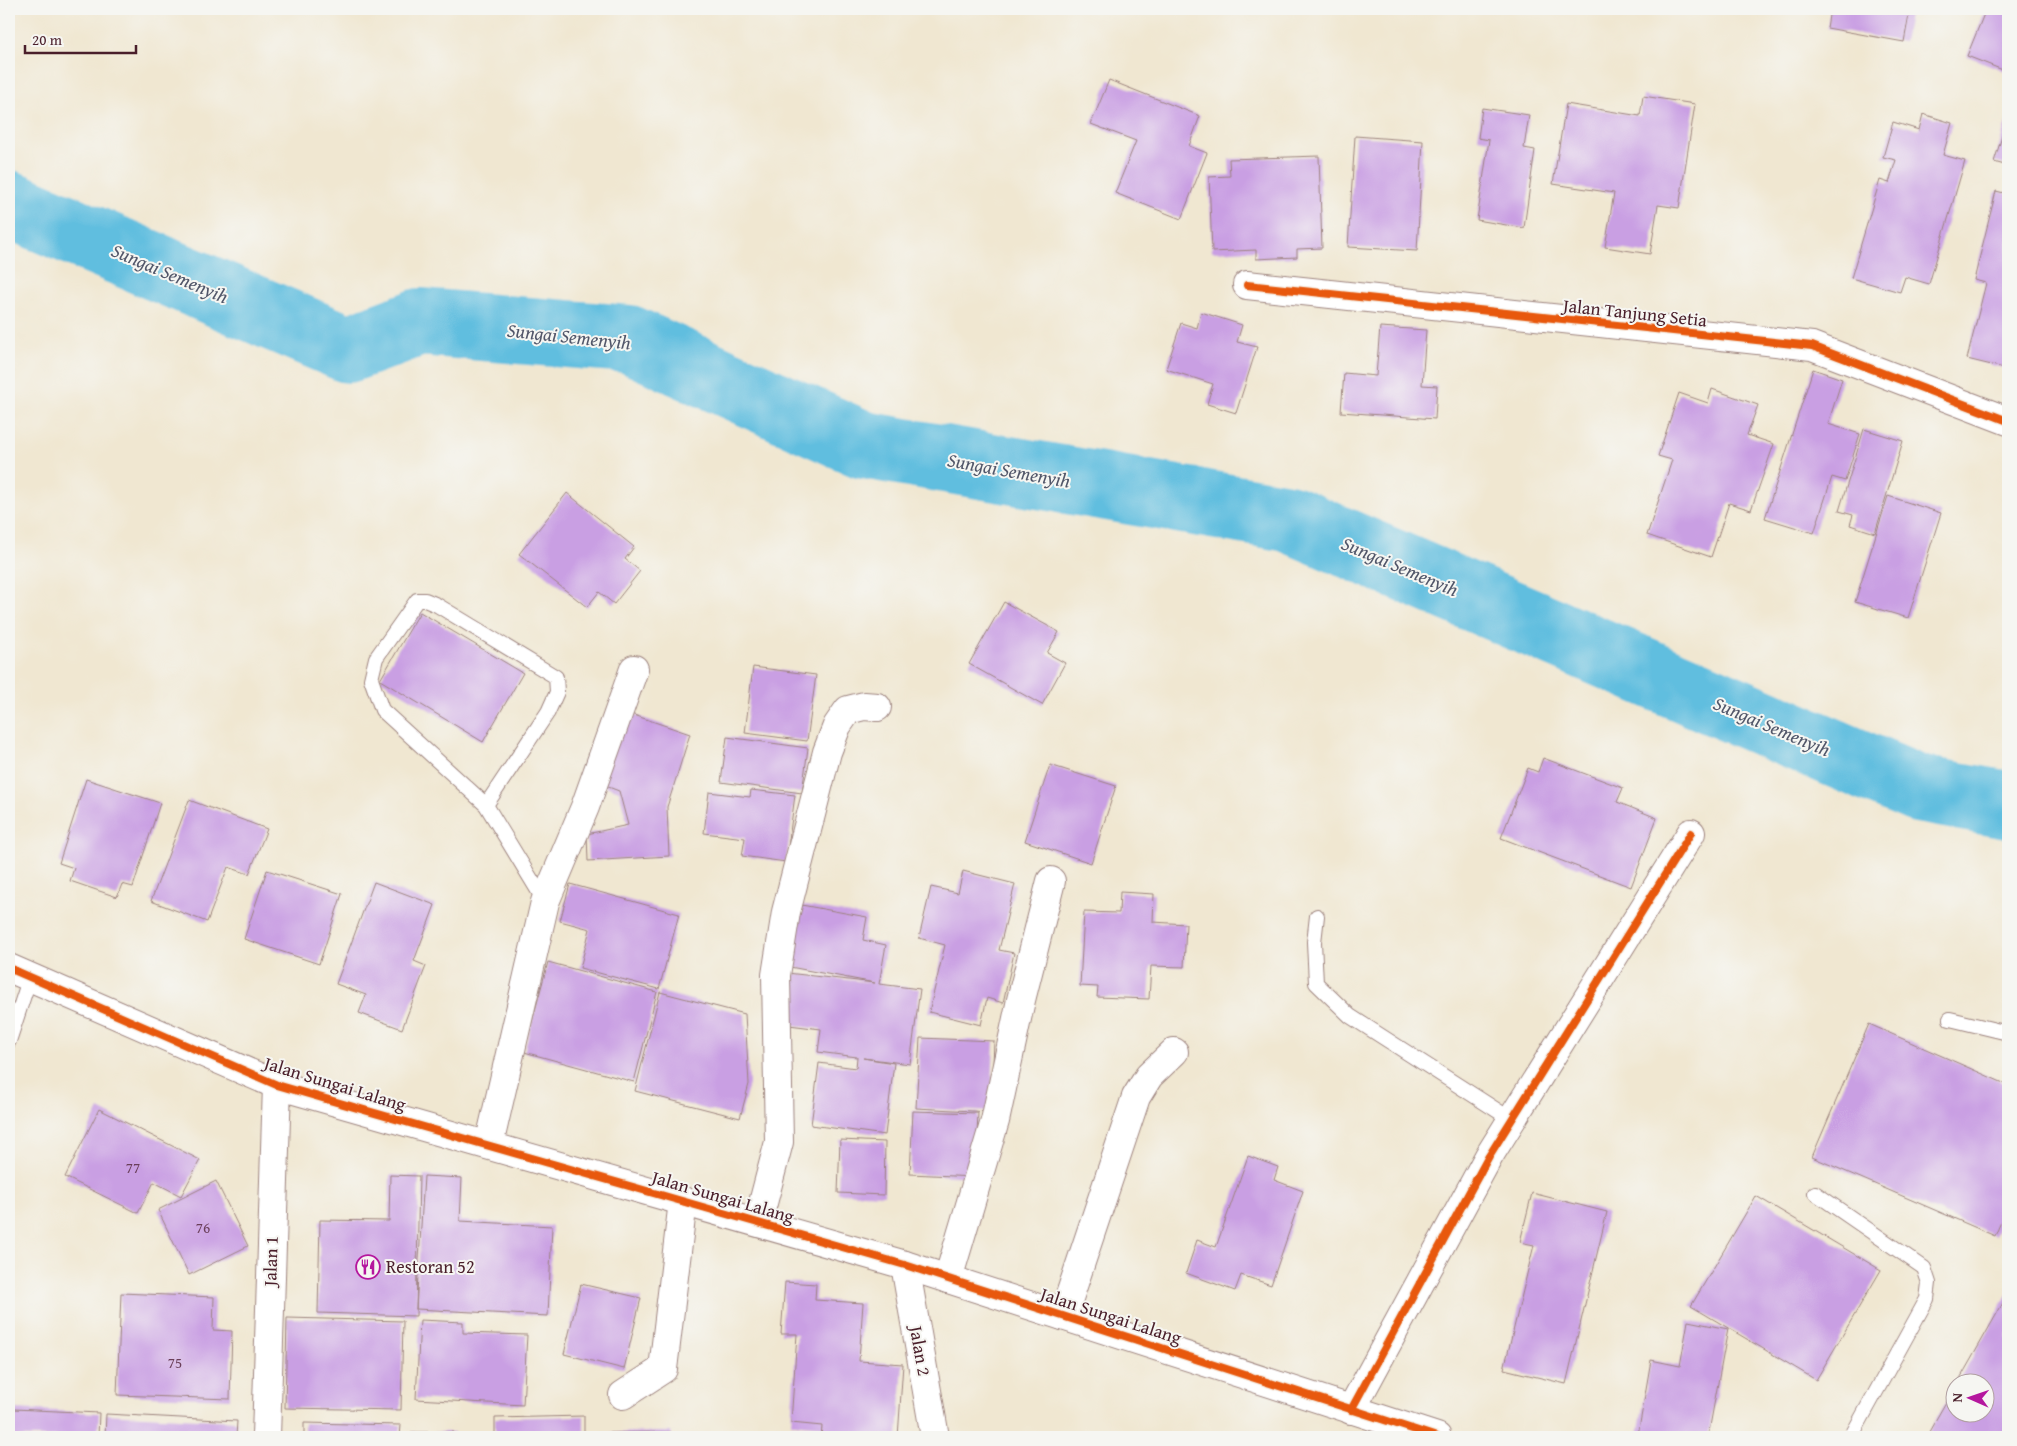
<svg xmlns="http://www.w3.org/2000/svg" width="2017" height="1446" font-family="'Gentium Book Plus',serif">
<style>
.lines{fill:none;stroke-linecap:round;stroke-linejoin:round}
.river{stroke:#61bedf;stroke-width:68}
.building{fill:#c99fe3}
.service-casing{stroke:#9d837e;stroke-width:16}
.minor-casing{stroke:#9d837e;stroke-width:30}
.tertiary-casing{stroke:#9d837e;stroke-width:30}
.service{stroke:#fff;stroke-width:14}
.minor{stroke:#fff;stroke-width:28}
.tertiary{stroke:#fff;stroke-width:28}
.cycleway-casing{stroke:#f6f6f2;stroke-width:11}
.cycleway{stroke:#e8590c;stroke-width:8}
.labels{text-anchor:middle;stroke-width:4;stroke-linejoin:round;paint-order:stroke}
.number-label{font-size:15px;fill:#6a3f59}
.street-label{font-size:18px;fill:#4a1f2b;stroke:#f6f6f2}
.poi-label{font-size:18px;fill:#4a1f2b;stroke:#f6f6f2;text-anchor:start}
.water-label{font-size:19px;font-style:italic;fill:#52576a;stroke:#f6f6f2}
</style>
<rect width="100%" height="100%" fill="#f6f6f2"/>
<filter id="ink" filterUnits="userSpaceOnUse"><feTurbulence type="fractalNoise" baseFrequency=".02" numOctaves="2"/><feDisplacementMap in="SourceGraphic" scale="10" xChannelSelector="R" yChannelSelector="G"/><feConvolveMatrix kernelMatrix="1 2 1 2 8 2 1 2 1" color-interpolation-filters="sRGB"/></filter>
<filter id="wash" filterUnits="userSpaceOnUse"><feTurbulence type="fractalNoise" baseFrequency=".0096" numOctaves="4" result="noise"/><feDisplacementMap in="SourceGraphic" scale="20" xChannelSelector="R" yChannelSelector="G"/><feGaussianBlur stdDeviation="1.12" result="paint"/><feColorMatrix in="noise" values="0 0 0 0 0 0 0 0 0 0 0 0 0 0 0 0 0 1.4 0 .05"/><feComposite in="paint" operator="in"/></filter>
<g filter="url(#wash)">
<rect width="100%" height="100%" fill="#f0e7d1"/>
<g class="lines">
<path class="river" d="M 9,204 L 348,349 L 420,322 L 629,339 L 864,445 L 1288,518 L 1918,789 L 2008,805"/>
</g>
<g id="blocks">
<path class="building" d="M 1830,9 L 1910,9 L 1904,42 L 1827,28 Z
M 1986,9 L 2008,9 L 2008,72 L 1967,56 Z
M 1109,80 L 1200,116 L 1189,146 L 1207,153 L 1181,219 L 1115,193 L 1136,141 L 1091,124 Z
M 1643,96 L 1695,104 L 1679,208 L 1658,205 L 1650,254 L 1605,247 L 1614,193 L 1553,184 L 1566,104 L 1640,116 Z
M 1482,108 L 1529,115 L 1524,148 L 1535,150 L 1524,228 L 1477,220 L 1489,140 L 1478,138 Z
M 1923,114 L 1952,123 L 1943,155 L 1965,161 L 1929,284 L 1905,277 L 1900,292 L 1851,278 L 1880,180 L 1889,183 L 1896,160 L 1883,157 L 1893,122 L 1919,130 Z
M 2008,117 L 2008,166 L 1994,162 Z
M 1355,136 L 1423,141 L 1417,251 L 1348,247 Z
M 1319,156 L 1322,248 L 1297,249 L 1297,257 L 1256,259 L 1256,250 L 1212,252 L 1209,177 L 1230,176 L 1229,159 Z
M 1996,191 L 2008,194 L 2008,369 L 1967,359 L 1986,283 L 1974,280 Z
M 1201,312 L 1242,325 L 1237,342 L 1257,347 L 1236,413 L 1207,404 L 1213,384 L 1166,369 L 1181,323 L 1197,328 Z
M 1380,327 L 1426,330 L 1422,385 L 1437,386 L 1435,419 L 1341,412 L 1344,373 L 1376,376 Z
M 1813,369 L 1842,379 L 1828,424 L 1860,434 L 1845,481 L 1832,477 L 1814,533 L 1765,518 Z
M 1712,389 L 1758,405 L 1747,435 L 1774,444 L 1751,510 L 1729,503 L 1711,557 L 1647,535 L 1672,460 L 1658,456 L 1679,393 L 1708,403 Z
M 1864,429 L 1903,441 L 1875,533 L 1850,525 L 1853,515 L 1839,511 Z
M 567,493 L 634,547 L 625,559 L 640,571 L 614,604 L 599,592 L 587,607 L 519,554 Z
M 1888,496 L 1941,513 L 1908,618 L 1855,602 Z
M 1004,602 L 1059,632 L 1047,653 L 1065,663 L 1042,705 L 969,664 Z
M 420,612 L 523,673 L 483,742 L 380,680 Z
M 753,667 L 816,675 L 807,741 L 745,733 Z
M 622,711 L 690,734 L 667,807 L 669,856 L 588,861 L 587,834 L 628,825 L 619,791 L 598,783 Z
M 727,737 L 808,748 L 802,793 L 721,782 Z
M 1543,758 L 1623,788 L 1617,802 L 1657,818 L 1631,887 L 1501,838 L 1528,768 L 1538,772 Z
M 1050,765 L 1116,786 L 1091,863 L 1025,841 Z
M 86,779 L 160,803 L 133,887 L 122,884 L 117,897 L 70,881 L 74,868 L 59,863 Z
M 751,790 L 795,795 L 786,862 L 742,856 L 745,838 L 704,833 L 709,792 L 750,797 Z
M 189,800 L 267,829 L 249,874 L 228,867 L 207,922 L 151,901 Z
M 267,870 L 342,894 L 319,964 L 244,939 Z
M 963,871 L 1015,884 L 999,950 L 1014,953 L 1003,1003 L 987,998 L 981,1025 L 929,1012 L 945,945 L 919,938 L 931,887 L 958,893 Z
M 374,882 L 435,905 L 414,961 L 426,966 L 402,1029 L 359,1013 L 366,995 L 336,984 Z
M 570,884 L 679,914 L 659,989 L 580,968 L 590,929 L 560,921 Z
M 1120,892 L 1154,894 L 1153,922 L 1186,924 L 1184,967 L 1151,966 L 1149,999 L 1097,997 L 1098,987 L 1080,986 L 1084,912 L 1119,913 Z
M 785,902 L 867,917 L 863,940 L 886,945 L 879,984 L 920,989 L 910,1064 L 863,1058 L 894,1063 L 885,1135 L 811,1125 L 819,1063 L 856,1068 L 857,1057 L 818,1052 L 821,1029 L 781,1024 L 787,973 L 875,983 L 774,964 Z
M 548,962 L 657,992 L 634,1082 L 524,1052 Z
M 660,992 L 745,1014 L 749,1084 L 740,1118 L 635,1091 Z
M 1869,1024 L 2008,1085 L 2008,1205 L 1995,1236 L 1812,1157 Z
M 920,1038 L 994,1041 L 991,1112 L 916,1108 Z
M 99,1109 L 200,1160 L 181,1196 L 154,1182 L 138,1213 L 65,1177 Z
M 913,1111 L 978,1113 L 975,1177 L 910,1174 Z
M 840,1140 L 885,1142 L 884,1195 L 838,1193 Z
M 1248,1156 L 1278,1167 L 1274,1180 L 1303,1191 L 1271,1285 L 1241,1275 L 1235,1291 L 1186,1273 L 1197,1240 L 1216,1247 Z
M 390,1175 L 419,1176 L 416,1316 L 318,1313 L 320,1220 L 389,1221 Z
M 424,1176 L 462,1178 L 460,1221 L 552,1226 L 548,1316 L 416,1309 Z
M 216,1181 L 248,1246 L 189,1275 L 158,1210 Z
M 1532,1193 L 1607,1212 L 1566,1384 L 1504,1369 L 1534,1245 L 1520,1242 Z
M 1756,1196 L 1881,1270 L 1816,1380 L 1691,1306 Z
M 785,1282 L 816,1284 L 815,1300 L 863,1303 L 859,1361 L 903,1364 L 898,1437 L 821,1437 L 822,1426 L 791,1423 L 797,1334 L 781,1334 Z
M 581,1284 L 641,1298 L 624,1369 L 564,1354 Z
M 121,1293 L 214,1297 L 213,1330 L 232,1331 L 230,1399 L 117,1395 Z
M 2008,1294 L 2008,1431 L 2005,1437 L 1926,1437 L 1954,1388 L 1954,1414 L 1984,1414 L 1984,1384 L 1957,1384 Z
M 287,1318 L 403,1321 L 401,1410 L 285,1408 Z
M 420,1320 L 463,1322 L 463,1333 L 527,1335 L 523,1405 L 416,1399 Z
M 1688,1321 L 1728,1329 L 1708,1437 L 1649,1437 L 1638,1435 L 1651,1360 L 1680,1366 Z
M 14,1409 L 99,1413 L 98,1437 L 13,1437 Z
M 106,1414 L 237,1421 L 236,1437 L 105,1437 Z
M 584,1416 L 584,1437 L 495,1437 L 495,1418 Z
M 304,1423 L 401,1425 L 400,1437 L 304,1437 Z
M 412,1432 L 454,1432 L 454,1437 L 412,1437 Z
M 671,1432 L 672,1437 L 592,1437 L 592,1433 Z"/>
</g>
</g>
<g filter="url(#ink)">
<use href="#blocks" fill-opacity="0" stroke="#9d837e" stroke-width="1"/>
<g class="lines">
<g class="service-casing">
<path id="service" d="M 486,805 L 548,712 L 557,692 L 556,677 L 437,605 L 425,600 L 417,600 L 376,658 L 371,679 L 382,710 L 486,805 L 545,902
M 1317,916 L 1314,942 L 1316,983 L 1350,1016 L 1512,1120
M 1950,1019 L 2008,1033
M 9,1041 L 30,977
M 1815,1193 L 1924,1268 L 1929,1283 L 1927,1299 L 1851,1437"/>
</g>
<g class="minor-casing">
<path id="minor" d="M 1247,285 L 1812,346 L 2008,421
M 489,1145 L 545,902 L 585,807 L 634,669
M 758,1222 L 779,1142 L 776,975 L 786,912 L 827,752 L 837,726 L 848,710 L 864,706 L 877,707
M 905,1265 L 935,1437
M 948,1279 L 995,1121 L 1021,1000 L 1051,881
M 1063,1316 L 1136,1097 L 1149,1076 L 1174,1052
M 623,1395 L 663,1369 L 683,1201
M 1351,1410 L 1489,1156 L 1691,833
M 266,1437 L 277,1085"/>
</g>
<g class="tertiary-casing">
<path id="tertiary" d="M 9,968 L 277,1085 L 905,1265 L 1437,1437"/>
</g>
<use href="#service" class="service"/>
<use href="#minor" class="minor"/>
<use href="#tertiary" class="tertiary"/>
<g class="cycleway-casing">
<path id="cycleway" d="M 1247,285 L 1812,346 L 2008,421
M 9,968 L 277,1085 L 905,1265 L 1437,1437
M 1351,1410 L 1489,1156 L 1691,833"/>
</g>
<use href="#cycleway" class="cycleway"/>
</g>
</g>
<defs>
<g id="restaurant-ring" transform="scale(1.25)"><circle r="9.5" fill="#f6f6f2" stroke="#b5179e" stroke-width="1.5"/><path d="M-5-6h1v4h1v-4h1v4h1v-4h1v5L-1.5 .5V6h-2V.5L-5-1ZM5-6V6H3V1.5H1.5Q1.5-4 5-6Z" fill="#b5179e"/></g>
</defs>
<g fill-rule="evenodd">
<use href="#restaurant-ring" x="368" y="1267"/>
</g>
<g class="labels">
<g class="number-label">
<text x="133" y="1173">77</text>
<text x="203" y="1233">76</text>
<text x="175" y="1368">75</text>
</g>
<g class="street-label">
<text transform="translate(1635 313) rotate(6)" y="6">Jalan Tanjung Setia</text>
<text transform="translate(335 1084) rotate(17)" y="6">Jalan Sungai Lalang</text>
<text transform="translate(723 1197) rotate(16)" y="6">Jalan Sungai Lalang</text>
<text transform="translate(271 1261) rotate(-88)" y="6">Jalan 1</text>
<text transform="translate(1111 1316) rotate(18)" y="6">Jalan Sungai Lalang</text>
<text transform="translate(920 1351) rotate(80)" y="6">Jalan 2</text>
</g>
<g class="poi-label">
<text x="386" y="1273">Restoran 52</text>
</g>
<g class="water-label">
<text transform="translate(170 273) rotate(23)" y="7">Sungai Semenyih</text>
<text transform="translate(569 336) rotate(6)" y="7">Sungai Semenyih</text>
<text transform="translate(1009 470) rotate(10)" y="7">Sungai Semenyih</text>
<text transform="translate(1400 566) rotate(23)" y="7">Sungai Semenyih</text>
<text transform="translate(1772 726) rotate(23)" y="7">Sungai Semenyih</text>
</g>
</g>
<rect width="2017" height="1446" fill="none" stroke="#f6f6f2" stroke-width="30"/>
<g transform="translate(1970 1398) rotate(272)"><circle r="24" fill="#f6f6f2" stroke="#b1a0a2"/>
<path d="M0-4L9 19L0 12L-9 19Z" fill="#b5179e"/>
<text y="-8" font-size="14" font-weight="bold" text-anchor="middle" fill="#4a1f2b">N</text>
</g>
<path d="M25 45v8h111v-8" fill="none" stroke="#4a1f2b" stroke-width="2.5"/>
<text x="32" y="45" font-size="15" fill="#4a1f2b" stroke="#f6f6f2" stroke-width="4" paint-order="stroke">20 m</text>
</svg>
